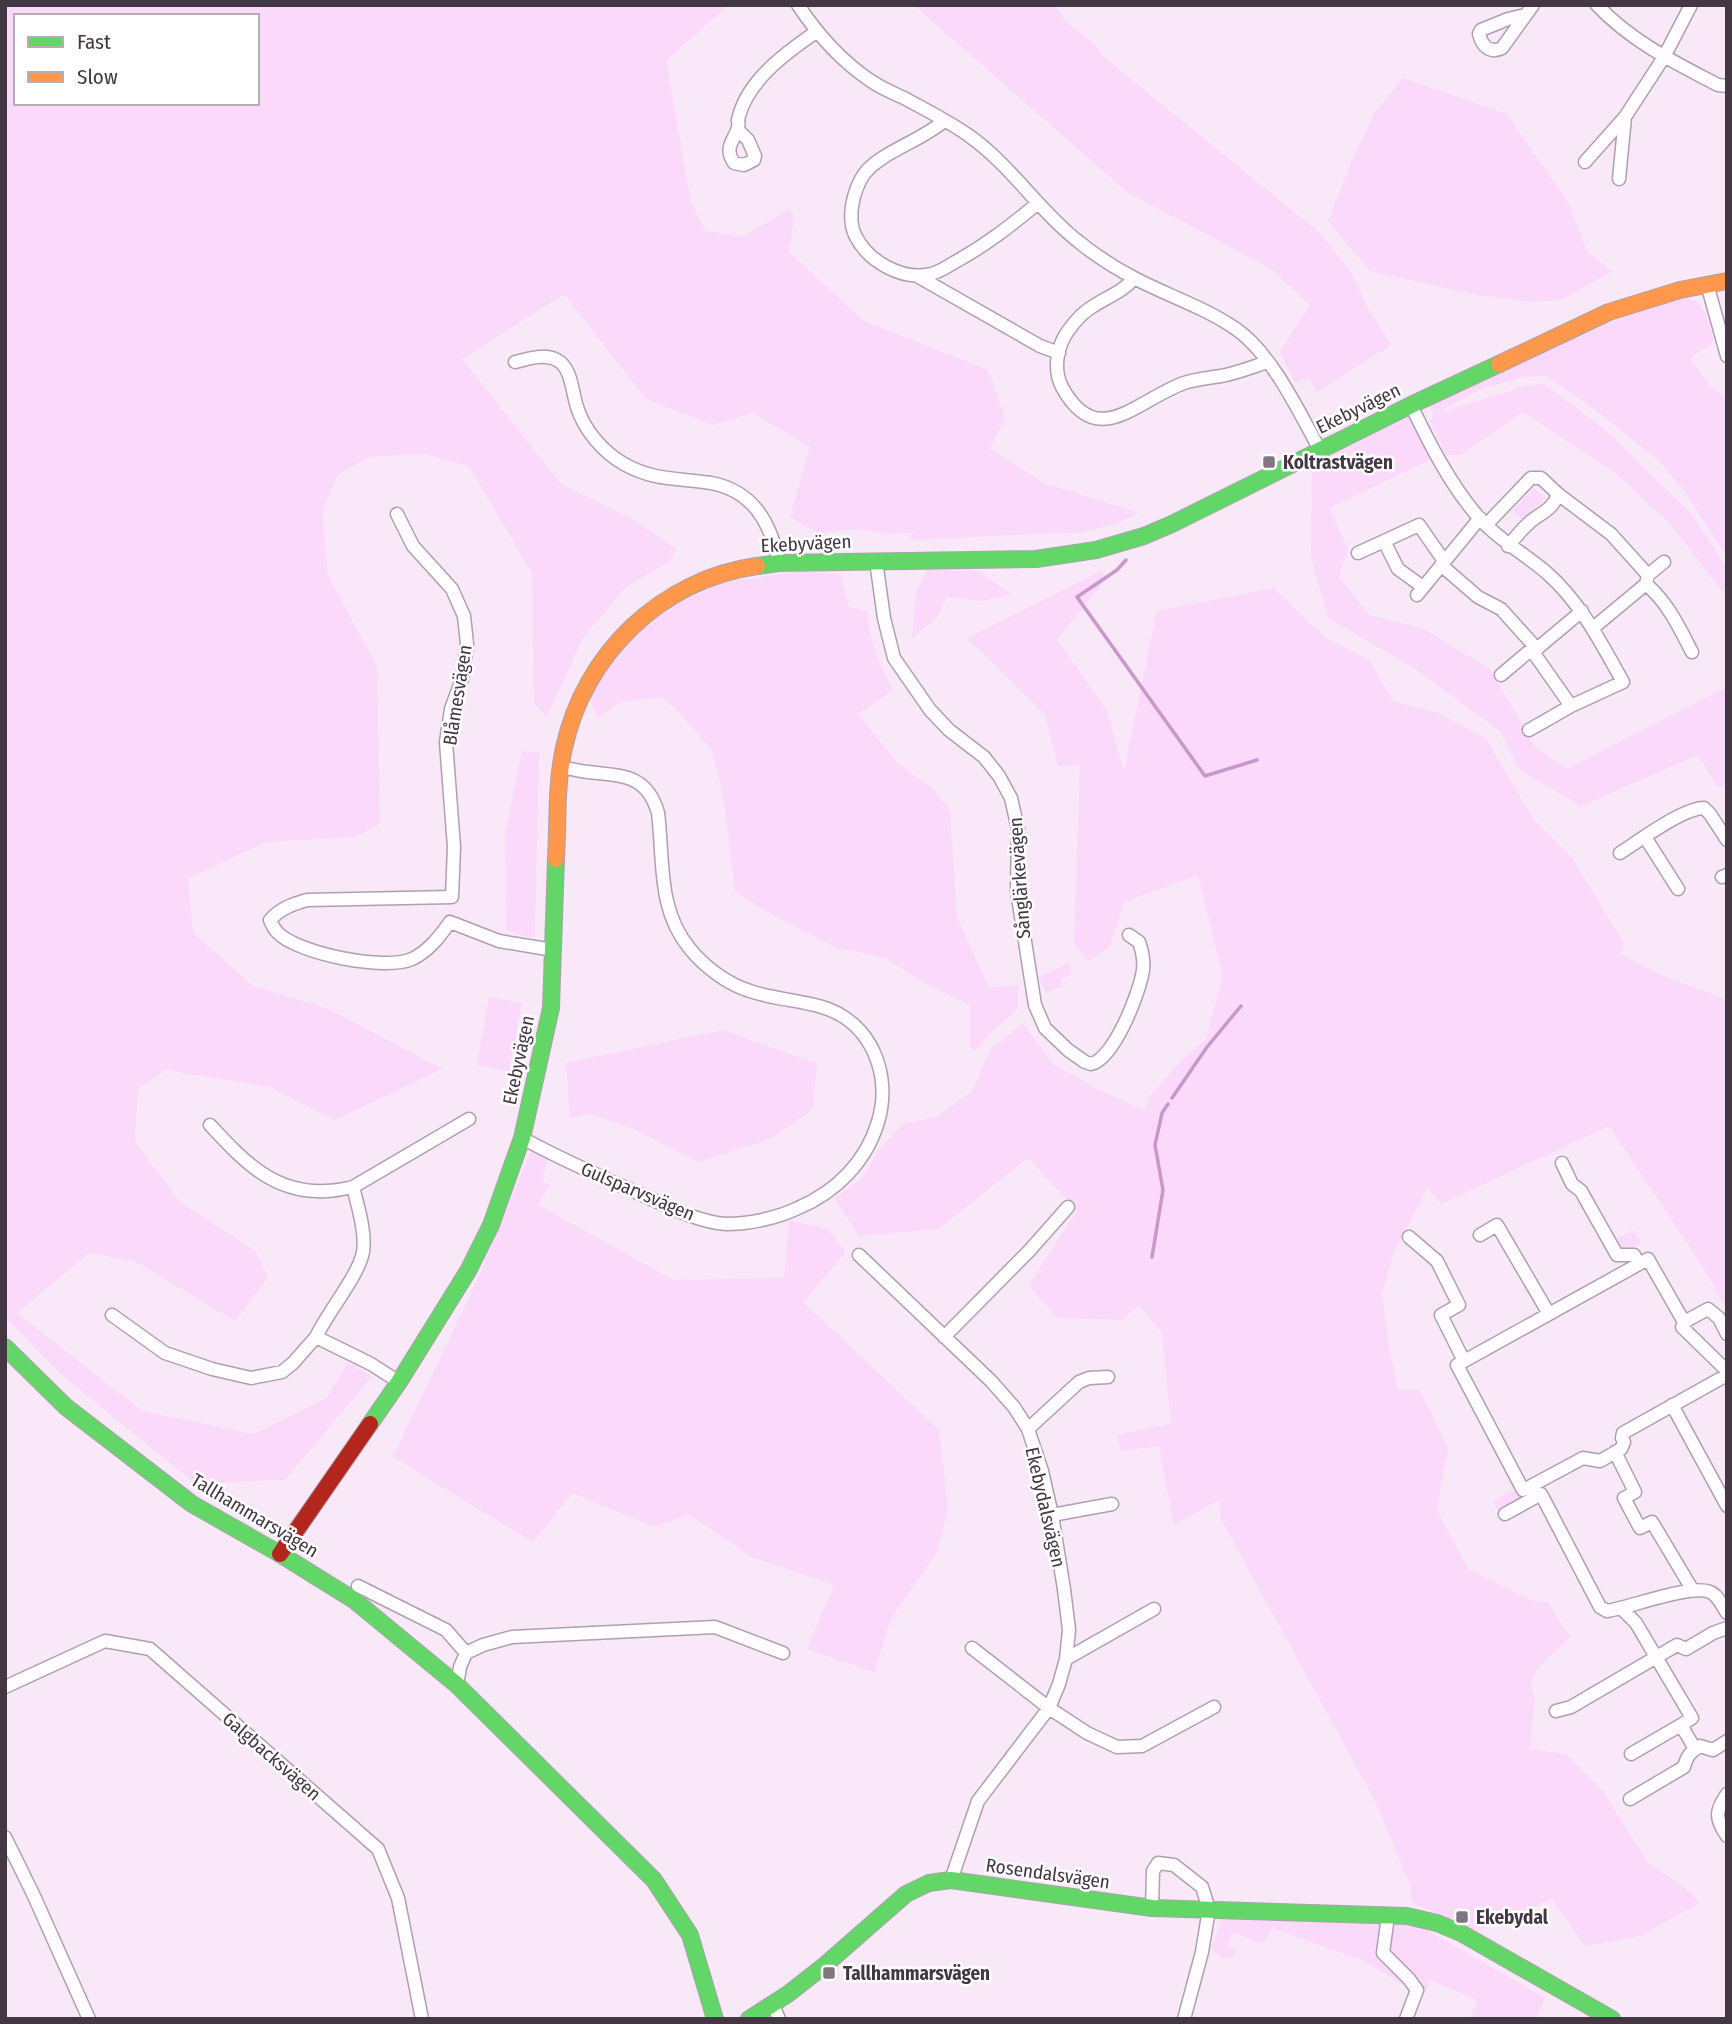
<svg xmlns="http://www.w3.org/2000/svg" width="1732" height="2024" font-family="'Fira Sans Condensed',sans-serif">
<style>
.green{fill:#fad9fa;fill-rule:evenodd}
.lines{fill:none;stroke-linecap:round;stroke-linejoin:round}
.stream{stroke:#c998ca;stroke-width:3.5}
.street-casing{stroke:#ada1ad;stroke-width:15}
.fast-casing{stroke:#ada1ad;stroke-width:18}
.slow-casing{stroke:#ada1ad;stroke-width:18}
.jam-casing{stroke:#ada1ad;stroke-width:18}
.street{stroke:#fefcfe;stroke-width:12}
.fast{stroke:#63d668;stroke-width:16}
.slow{stroke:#ff974d;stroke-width:16}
.jam{stroke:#b3261e;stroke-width:16}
.poi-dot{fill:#827582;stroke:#fff;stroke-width:2.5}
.labels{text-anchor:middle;stroke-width:5;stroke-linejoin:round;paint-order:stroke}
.street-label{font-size:19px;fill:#423742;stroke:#fff}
.poi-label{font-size:19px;font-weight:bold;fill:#423742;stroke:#fff;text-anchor:start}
</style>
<rect width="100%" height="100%" fill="#f8e8f8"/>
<path class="green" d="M 5,5 L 729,5 L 666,60 L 691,203 L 706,231 L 743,237 L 789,209 L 794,217 L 789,252 L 864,321 L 988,370 L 1005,418 L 990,449 L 1044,483 L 1139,513 L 1118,523 L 1084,532 L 908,540 L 915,532 L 893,534 L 857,529 L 818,533 L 790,517 L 810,447 L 753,413 L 713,425 L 646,399 L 564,294 L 462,359 L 562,485 L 632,519 L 676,549 L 670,561 L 625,588 L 583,638 L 547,716 L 534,703 L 532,573 L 469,466 L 425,454 L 370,457 L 337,475 L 322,513 L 328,575 L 377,667 L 380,824 L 355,837 L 267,842 L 188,878 L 193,933 L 253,986 L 329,1009 L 442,1069 L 335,1120 L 270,1087 L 166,1070 L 138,1089 L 135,1142 L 181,1203 L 255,1251 L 268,1277 L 235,1321 L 135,1261 L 89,1253 L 17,1313 L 142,1411 L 253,1434 L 327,1398 L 348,1363 L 372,1376 L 285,1480 L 195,1483 L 64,1377 L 5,1317 ZM 16,16 L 257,16 L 257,103 L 16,103 Z
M 914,5 L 1054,5 L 1066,21 L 1095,45 L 1101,55 L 1321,234 L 1352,274 L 1368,308 L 1391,345 L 1316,392 L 1309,377 L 1295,383 L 1280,352 L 1310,305 L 1270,268 L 1127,192 Z
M 1403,78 L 1507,114 L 1569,204 L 1587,251 L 1612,272 L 1562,299 L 1534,302 L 1478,295 L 1370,271 L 1328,221 L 1354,156 L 1374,114 Z
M 1683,297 C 1706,300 1708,322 1714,341 C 1707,349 1697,352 1690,359 L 1710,386 L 1727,399 L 1727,557 L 1686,493 L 1660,462 L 1601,414 L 1547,376 L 1521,377 L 1479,390 L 1438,413 L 1529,385 L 1544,384 L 1605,430 L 1693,516 L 1727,568 L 1727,598 L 1672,526 L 1616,473 L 1523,412 L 1460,455 L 1446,455 L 1430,421 L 1434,415 L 1430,407 L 1439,399 L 1623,317 Z
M 1409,415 L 1432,459 L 1329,508 L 1348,549 L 1339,577 L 1369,615 L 1422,628 L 1491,670 L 1535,747 L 1567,769 L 1727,687 L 1727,782 L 1719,788 L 1698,755 L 1581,806 L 1520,770 L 1500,731 L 1411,666 L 1328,618 L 1311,557 L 1312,466 Z
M 1534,488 L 1546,498 L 1522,520 L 1512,511 Z
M 928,568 L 956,571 L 976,570 L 1012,595 L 982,601 L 947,597 L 936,619 L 912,638 L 916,594 Z
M 806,571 L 841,575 L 849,607 L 867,611 C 869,640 880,664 893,690 L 858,714 L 898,764 L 931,787 L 950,810 L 957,917 L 989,988 L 1018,985 L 1018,1009 L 989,1034 L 975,1051 L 970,1047 L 970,1005 L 921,981 L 885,958 L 835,947 L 762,909 L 735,891 L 723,793 L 712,751 L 683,716 L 662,697 L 621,702 L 598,718 L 589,697 L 624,645 L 672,606 L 724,582 Z
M 1101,571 L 1107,578 L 1057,639 L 1107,711 L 1124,771 L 1157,611 L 1274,588 L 1324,637 L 1369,660 L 1394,702 L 1438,713 L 1486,739 L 1534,820 L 1572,858 L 1624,943 L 1620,954 L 1661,975 L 1725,999 L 1727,1002 L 1727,1309 L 1698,1259 L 1609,1126 L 1441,1204 L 1428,1187 L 1394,1252 L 1382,1293 L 1388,1340 L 1398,1390 L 1420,1390 L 1448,1448 L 1437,1510 L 1468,1569 L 1532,1601 L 1548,1602 L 1570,1637 L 1537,1669 L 1530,1685 L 1535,1696 L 1530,1749 L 1566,1754 L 1602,1790 L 1648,1863 L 1692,1893 L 1699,1903 L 1641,1936 L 1585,1946 L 1552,1899 L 1477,1931 L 1412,1903 L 1409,1882 L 1375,1801 L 1221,1519 L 1219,1500 L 1174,1525 L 1159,1446 L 1121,1451 L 1117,1435 L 1171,1424 L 1162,1333 L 1139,1305 L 1122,1320 L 1057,1318 L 1029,1285 L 1077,1211 L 1028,1158 L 938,1229 L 859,1236 L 834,1198 L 861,1180 L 879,1149 L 903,1124 L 937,1117 L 973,1090 L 990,1050 L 1023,1023 L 1053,1064 L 1097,1089 L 1144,1111 L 1149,1097 L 1183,1059 L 1206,1039 L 1223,977 L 1198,875 L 1124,902 L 1109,947 L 1089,961 L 1074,943 L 1080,765 L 1058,766 L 1045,715 L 967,638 Z
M 522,751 L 539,752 L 535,936 L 529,937 L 506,930 L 505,834 Z
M 1069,963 L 1072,975 L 1061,979 L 1062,986 L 1046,993 L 1038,977 Z
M 489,997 L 522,1003 L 509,1071 L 477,1065 Z
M 723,1030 L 817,1064 L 813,1109 L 772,1138 L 699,1162 L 634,1129 L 590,1114 L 570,1118 L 566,1063 Z
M 538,1151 L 546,1155 L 548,1160 L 542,1176 L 544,1178 L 543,1182 L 550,1184 L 538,1205 L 673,1280 L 784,1278 L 789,1220 L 828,1229 L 846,1252 L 803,1302 L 939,1430 L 948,1508 L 938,1550 L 891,1619 L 874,1672 L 807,1649 L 834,1585 L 752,1557 L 688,1514 L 655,1527 L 572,1493 L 533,1542 L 393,1457 L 479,1276 L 530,1153 Z
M 1633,1230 L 1641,1243 L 1631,1249 L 1619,1250 L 1614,1240 Z
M 1515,1489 L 1521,1500 L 1499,1512 L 1493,1501 Z
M 1222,1919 L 1376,1921 L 1421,1927 L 1545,1998 L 1536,2019 L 1470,2019 L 1477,2000 L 1430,1980 L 1423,1997 L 1364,1961 L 1272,1928 L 1263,1944 L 1232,1932 L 1228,1945 L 1236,1951 L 1233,1958 L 1222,1958 L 1211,1948 Z"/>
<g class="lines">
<path class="stream" d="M 1126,560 L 1117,570 L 1077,597 L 1205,776 L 1257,760
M 1172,1098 L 1207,1047 L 1241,1006
M 1152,1257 L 1163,1190 L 1155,1145 L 1162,1113 L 1168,1104"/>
<g class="street-casing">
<path id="street" d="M 798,5 C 818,35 841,61 871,81 C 881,88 893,93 904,98 C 926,110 948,121 968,135 C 1011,165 1038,210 1079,242 C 1096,256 1117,269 1136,279 C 1169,296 1206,308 1236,329 C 1272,354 1299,412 1320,450
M 1597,5 C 1632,42 1674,62 1718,85 L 1727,86
M 1525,15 L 1508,19 L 1481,30 L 1479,34 C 1482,46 1490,54 1502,48 L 1533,5
M 944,121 C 921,141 881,152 864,174 C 853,191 847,217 855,235 C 868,262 903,281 931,274 C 939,272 947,267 955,262 C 986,245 1010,226 1037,204
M 738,130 L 748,140 L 755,156 L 754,160 L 744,165 L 734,163 C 723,146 735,141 738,127 C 740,117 736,126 739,116 C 749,79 787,52 816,32
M 1585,162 L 1625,117
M 1619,179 L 1625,117 L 1664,57 L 1691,5
M 919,277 L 1040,346 L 1059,353
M 1134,278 C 1123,292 1109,296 1095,305 C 1084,311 1075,321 1068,331 C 1057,346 1053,370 1062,387 C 1097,452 1137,400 1184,383 C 1196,379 1208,378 1221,376 C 1237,373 1252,367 1267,362
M 1707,284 L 1727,356
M 515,362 C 528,359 544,353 557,360 C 572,368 572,392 577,407 C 584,430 603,452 624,464 C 654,481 679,478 711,483 C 754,491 771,524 779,563
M 1411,405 C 1430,445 1451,486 1480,519 C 1500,541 1525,554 1547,573 C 1581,603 1601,643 1623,682 L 1571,706 L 1529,730
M 1558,494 L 1611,534 L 1648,575
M 397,514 L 413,546 L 452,589 L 464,616 L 467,644 L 462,679 L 451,709 L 446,742 L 454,847 L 452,897 L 307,900 C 293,904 281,908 270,920 C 272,925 274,929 278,933 C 299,954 385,971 412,959 C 429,951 440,936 450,922 L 499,941 L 553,950
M 1486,525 L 1531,478 L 1541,478 L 1558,494 C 1553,510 1540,513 1529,523 C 1521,530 1515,538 1508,546
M 1384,541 L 1398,569 L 1423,587
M 1358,553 L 1419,525 L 1444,561
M 876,561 L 884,618 L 894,658 L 930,710 L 949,730 L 984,757 L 999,776 L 1011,798 L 1018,829 L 1017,891 L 1035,1005 L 1045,1028 L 1068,1050 L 1085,1062 L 1091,1064 C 1114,1059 1140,992 1143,970 C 1144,961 1142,950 1139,942 L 1129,935
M 1441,565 L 1478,597 L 1501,609 L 1537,649
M 1646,584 C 1668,603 1679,627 1692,652
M 1417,595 L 1480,518
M 1593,628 L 1646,584 L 1648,575 L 1664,562
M 1533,652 L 1571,706
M 1501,675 L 1527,653 L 1533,652 L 1582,611
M 1645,837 L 1678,889
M 1620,853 C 1639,841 1683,808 1704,808 L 1710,814 L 1727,840
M 1722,877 L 1727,875
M 210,1125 C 243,1160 273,1194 326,1191 C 335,1191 344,1189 353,1187 C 358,1207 366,1232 363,1252 C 359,1275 327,1313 316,1337
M 522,1138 C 563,1160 605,1179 647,1197 C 672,1208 699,1222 726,1224 C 750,1224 777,1218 798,1208 C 836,1192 866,1162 878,1122 C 892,1075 872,1022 822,1007 C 798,1000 773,999 750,991 C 727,984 705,967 690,949 C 657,909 664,861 658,813 C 647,774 622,776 588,772 C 579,771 570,769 561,767
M 1562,1163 L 1572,1184 L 1581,1191 L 1617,1255 L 1634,1255 L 1639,1264
M 353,1187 L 469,1119
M 1480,1235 L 1497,1225 L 1549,1314
M 1409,1237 L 1437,1261 L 1459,1305 L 1441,1315 L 1464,1361
M 859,1255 L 991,1381 L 1014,1407 L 1028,1429 L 1042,1471 L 1052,1515 L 1064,1589 L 1069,1630 L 1066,1659 L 1059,1684 L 1049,1708 L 978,1801 L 951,1880
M 112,1315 L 165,1353 L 212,1369 L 251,1378 L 282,1372 L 293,1363 L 316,1337 L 371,1364 L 399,1382
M 1682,1327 L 1727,1371
M 1727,1334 L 1719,1318 L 1708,1309 L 1684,1322 L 1648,1259 L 1457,1365 L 1523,1490 L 1529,1487 L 1534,1498 L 1541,1494 L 1600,1607 L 1607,1611 C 1632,1607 1690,1584 1710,1592 C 1718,1595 1722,1606 1727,1613
M 944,1337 L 1029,1251 L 1068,1207
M 1672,1405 L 1727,1506
M 1028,1429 L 1079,1382 L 1089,1378 L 1108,1377
M 1615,1452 L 1635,1492 L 1624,1498 L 1640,1528 L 1652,1522 L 1692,1589
M 1529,1487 L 1583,1458 L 1600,1461 L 1621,1449 L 1624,1442 L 1622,1438 L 1623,1433 L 1727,1375
M 1505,1514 L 1534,1498
M 1052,1515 L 1112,1504
M 358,1586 L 446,1630 L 466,1653
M 1622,1609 L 1636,1623 L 1692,1718 L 1681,1725 L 1695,1749
M 972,1648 L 1049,1708 L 1087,1733 L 1117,1747 L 1142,1746 L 1214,1707
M 1066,1659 L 1154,1609
M 457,1685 L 460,1667 L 466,1653 L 483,1645 L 512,1637 L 715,1627 L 783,1653
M 5,1687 L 105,1641 L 150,1649 L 378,1849 L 398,1898 L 422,2019
M 1556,1711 L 1571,1707 L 1677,1645 L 1686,1649 L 1713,1633 L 1727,1628
M 1631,1754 L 1681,1725
M 1727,1794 C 1715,1811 1715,1819 1727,1836
M 1630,1799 L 1684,1767 C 1687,1756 1690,1752 1700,1746 L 1713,1750 L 1727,1741
M 5,1837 L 34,1896 L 89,2019
M 1152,1908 L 1153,1871 L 1158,1863 L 1174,1865 L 1202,1887 L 1209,1909 L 1202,1952 L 1184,2019
M 1388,1916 L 1383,1953 L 1409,1979 L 1417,1990 L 1406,2019
M 773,2005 L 779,2019"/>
</g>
<g class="fast-casing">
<path id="fast" d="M 757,566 L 779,563 L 1036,559 L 1096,550 L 1144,536 L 1172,524 L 1411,405 L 1499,364
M 5,1347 L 66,1407 L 192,1504 L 280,1554 L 354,1600 L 457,1685 L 654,1880 L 690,1935 L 715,2019
M 370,1424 L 399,1382 L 468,1271 L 491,1225 L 522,1138 L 551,1008 L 556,859
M 749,2019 L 788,1994 L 825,1965 L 906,1894 L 929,1883 L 951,1880 L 1152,1908 L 1407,1916 L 1437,1923 L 1461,1933 L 1612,2019"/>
</g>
<g class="slow-casing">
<path id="slow" d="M 1499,364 L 1609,312 L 1680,290 L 1727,281
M 556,859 C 558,823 556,783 564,748 C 584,654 662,579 757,566"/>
</g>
<g class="jam-casing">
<path id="jam" d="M 280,1554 L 370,1424"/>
</g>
<use href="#street" class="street"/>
<use href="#fast" class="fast"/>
<use href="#slow" class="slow"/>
<use href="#jam" class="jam"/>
</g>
<g class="poi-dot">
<rect x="1262" y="455" width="14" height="14" rx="3.5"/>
<rect x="1455" y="1910" width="14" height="14" rx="3.5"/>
<rect x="822" y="1966" width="14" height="14" rx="3.5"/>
</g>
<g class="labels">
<g class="street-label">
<text transform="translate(1358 408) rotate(-26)" y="7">Ekebyvägen</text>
<text transform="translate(806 543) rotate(-3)" y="7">Ekebyvägen</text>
<text transform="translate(457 695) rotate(-81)" y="7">Blåmesvägen</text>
<text transform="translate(1019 878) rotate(-94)" y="7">Sånglärkevägen</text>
<text transform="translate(518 1060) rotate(-78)" y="7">Ekebyvägen</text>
<text transform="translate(638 1191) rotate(23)" y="7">Gulsparvsvägen</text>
<text transform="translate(1046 1507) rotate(77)" y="7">Ekebydalsvägen</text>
<text transform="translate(255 1515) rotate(31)" y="7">Tallhammarsvägen</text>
<text transform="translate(272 1756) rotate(41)" y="7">Galgbacksvägen</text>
<text transform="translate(1048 1873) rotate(8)" y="7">Rosendalsvägen</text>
</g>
<g class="poi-label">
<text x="1283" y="469">Koltrastvägen</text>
<text x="1476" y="1924">Ekebydal</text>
<text x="843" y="1980">Tallhammarsvägen</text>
</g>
</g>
<rect width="1732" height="2024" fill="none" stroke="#423742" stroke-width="14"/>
<rect x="14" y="14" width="245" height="91" fill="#ffffff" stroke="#b3afb3" stroke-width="2"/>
<rect x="28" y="37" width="35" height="10" fill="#63d668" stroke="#b3afb3" stroke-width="2"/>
<text x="77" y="49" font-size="21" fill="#423742">Fast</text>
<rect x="28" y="72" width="35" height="10" fill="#ff974d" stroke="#b3afb3" stroke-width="2"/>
<text x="77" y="84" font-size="21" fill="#423742">Slow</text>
</svg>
